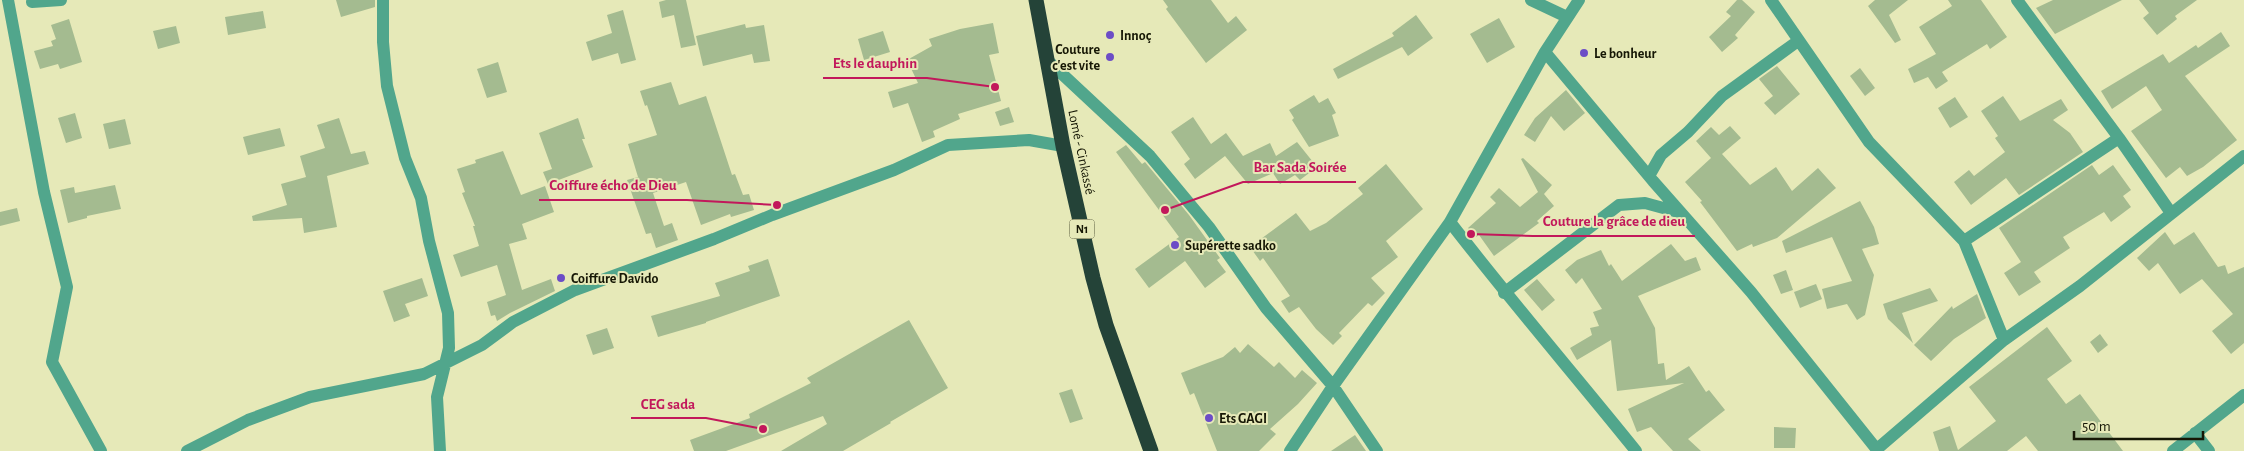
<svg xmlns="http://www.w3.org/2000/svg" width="2244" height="451" font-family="'Alegreya Sans',sans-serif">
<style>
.building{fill:#a4bb90}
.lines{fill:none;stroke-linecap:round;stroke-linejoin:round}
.minor{stroke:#51a68c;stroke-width:12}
.highway{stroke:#244338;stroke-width:15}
.poi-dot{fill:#6c4dc6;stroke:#e6e9b8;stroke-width:2}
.labels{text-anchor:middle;stroke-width:4;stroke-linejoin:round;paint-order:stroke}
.shield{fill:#e6e9b8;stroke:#54563b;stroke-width:1}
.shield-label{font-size:12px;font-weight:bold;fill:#161705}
.poi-label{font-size:14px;font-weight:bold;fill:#161705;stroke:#e6e9b8;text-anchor:start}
.street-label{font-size:14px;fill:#161705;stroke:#e6e9b8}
.leader{fill:none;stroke:#c2185b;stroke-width:2}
.callout-dot{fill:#c2185b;stroke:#e6e9b8;stroke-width:2}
.callout-label{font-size:15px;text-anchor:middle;font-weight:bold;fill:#c2185b;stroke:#e6e9b8;stroke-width:4;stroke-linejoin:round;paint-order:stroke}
</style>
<rect width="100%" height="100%" fill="#e6e9b8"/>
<path class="building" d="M 336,0 L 375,0 L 375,7 L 341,17 Z
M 666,0 L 686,0 L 696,45 L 681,48 L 674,15 L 662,18 L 659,2 Z
M 1163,0 L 1211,0 L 1228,23 L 1236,16 L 1247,30 L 1206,63 L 1166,9 L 1168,7 Z
M 1737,0 L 1742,0 L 1755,12 L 1735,35 L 1738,38 L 1722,52 L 1709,37 L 1731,16 L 1726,12 Z
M 1875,0 L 1908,0 L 1889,15 L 1901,40 L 1895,43 L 1868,6 Z
M 1948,0 L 1981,0 L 2007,37 L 1990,49 L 1987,44 L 1942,72 L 1948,81 L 1936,89 L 1928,77 L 1914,83 L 1908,69 L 1936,54 L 1919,27 L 1952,6 Z
M 2053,0 L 2122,0 L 2055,34 L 2036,8 Z
M 2139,0 L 2197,0 L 2175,16 L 2177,19 L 2157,35 L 2143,18 L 2149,13 Z
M 623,10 L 636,60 L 621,64 L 618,53 L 592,61 L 586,42 L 612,33 L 607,15 Z
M 263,11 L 266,28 L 228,35 L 225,17 Z
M 1416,15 L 1433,38 L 1408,56 L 1402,47 L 1338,79 L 1333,69 L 1394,36 L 1392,33 Z
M 1499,18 L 1515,47 L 1487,63 L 1470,34 Z
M 69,19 L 82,62 L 60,69 L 58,64 L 40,69 L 34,51 L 53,46 L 51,41 L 56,39 L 51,25 Z
M 993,23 L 999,53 L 989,55 L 1001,101 L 958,114 L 960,119 L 933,131 L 935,137 L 922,142 L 908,103 L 893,108 L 888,92 L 918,83 L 907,60 L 932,46 L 929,39 L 960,29 Z
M 745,24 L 746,28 L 764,25 L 770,61 L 754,63 L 752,54 L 703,66 L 696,36 Z
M 176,26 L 180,43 L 158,49 L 153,31 Z
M 883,31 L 890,52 L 864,60 L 858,39 Z
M 2221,32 L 2230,46 L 2185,76 L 2237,140 L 2203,167 L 2187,176 L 2180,167 L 2166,178 L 2131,131 L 2162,110 L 2146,86 L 2112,109 L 2101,91 L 2163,54 L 2169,63 L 2196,45 L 2198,48 Z
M 498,62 L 507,92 L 487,98 L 477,69 Z
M 1777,66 L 1800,94 L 1775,115 L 1764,103 L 1773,96 L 1759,79 Z
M 1860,68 L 1875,88 L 1865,96 L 1850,76 Z
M 671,82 L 679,105 L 706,96 L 732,175 L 735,174 L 743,195 L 749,194 L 754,210 L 731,217 L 730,214 L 701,225 L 686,182 L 653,193 L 664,226 L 672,223 L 678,240 L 656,248 L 651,233 L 646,234 L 627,180 L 638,177 L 628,144 L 657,135 L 647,105 L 645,106 L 640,91 Z
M 1566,90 L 1585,113 L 1564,131 L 1551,116 L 1535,142 L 1524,135 L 1535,118 Z
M 1314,95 L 1319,103 L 1328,98 L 1336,113 L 1332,115 L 1339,136 L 1309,147 L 1292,120 L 1294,118 L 1289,110 Z
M 2003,96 L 2020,121 L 2061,99 L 2068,110 L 2053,120 L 2070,133 L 2083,152 L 2019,195 L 2006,178 L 1971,205 L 1954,182 L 1969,170 L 1974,176 L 2005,152 L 1995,138 L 1998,136 L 1981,111 Z
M 1955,97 L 1968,117 L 1950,128 L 1938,108 Z
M 1009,107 L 1014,122 L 1000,126 L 995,112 Z
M 75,113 L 82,138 L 66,143 L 58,118 Z
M 1193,117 L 1211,144 L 1226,133 L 1243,156 L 1270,143 L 1276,156 L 1297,142 L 1317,167 L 1300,180 L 1295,175 L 1280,184 L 1273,173 L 1248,184 L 1225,156 L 1195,179 L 1184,164 L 1190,159 L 1171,132 Z
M 339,118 L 351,154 L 365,151 L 369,164 L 327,176 L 337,227 L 304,233 L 302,218 L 253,221 L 252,216 L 287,205 L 281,184 L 306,177 L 300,156 L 325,148 L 317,125 Z
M 578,118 L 585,139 L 582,139 L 593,167 L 548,184 L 543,172 L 552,169 L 539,133 Z
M 125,119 L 131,144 L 109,149 L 103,124 Z
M 1730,126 L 1741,138 L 1722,154 L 1750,185 L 1776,167 L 1792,191 L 1818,168 L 1836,188 L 1777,238 L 1753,247 L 1752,244 L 1737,251 L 1700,202 L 1702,201 L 1685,182 L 1711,158 L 1696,141 L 1711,127 L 1719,135 Z
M 280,128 L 285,146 L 248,155 L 243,137 Z
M 1126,145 L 1142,164 L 1145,162 L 1189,215 L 1220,258 L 1217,260 L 1226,272 L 1205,288 L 1185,261 L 1149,288 L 1135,269 L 1179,237 L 1116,152 Z
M 503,151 L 521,195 L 545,186 L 554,212 L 522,224 L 527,239 L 509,244 L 522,290 L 551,279 L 555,291 L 510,313 L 497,321 L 495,315 L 491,316 L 487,302 L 506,295 L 497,265 L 461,277 L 453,255 L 479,246 L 473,226 L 475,226 L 462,193 L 465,192 L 457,169 L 476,163 L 475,160 Z
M 1523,158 L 1552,185 L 1544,194 L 1554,206 L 1537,221 L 1539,223 L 1494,256 L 1479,235 L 1476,237 L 1468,228 L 1496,203 L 1490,197 L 1499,188 L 1520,207 L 1538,192 L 1521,159 Z
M 1386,164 L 1423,209 L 1386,241 L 1398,257 L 1371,278 L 1385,293 L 1372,306 L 1368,303 L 1339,333 L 1342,336 L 1333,345 L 1316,329 L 1299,307 L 1289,313 L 1281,301 L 1290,296 L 1263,258 L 1260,261 L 1250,247 L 1296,213 L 1310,231 L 1326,223 L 1363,194 L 1358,188 Z
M 2092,165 L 2099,175 L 2113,165 L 2131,190 L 2123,196 L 2131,207 L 2111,222 L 2104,212 L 2063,237 L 2070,248 L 2034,272 L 2041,282 L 2019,296 L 2004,273 L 2021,262 L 1999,228 Z
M 115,185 L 121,209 L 87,216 L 87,218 L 68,223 L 60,190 L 74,187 L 75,193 Z
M 1860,201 L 1874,227 L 1879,244 L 1862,249 L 1874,275 L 1865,315 L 1857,320 L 1847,304 L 1827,309 L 1822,289 L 1852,281 L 1832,237 L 1786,253 L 1782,241 Z
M 17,208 L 20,221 L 0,226 L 0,212 Z
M 2165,232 L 2174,245 L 2194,232 L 2218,267 L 2225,265 L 2228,274 L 2244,267 L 2244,343 L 2231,354 L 2212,331 L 2233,314 L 2202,279 L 2180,294 L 2158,263 L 2149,271 L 2137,258 Z
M 1671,244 L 1685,261 L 1696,257 L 1701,270 L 1638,296 L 1655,328 L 1658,364 L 1664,363 L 1666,380 L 1689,366 L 1706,392 L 1709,390 L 1725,410 L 1688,439 L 1701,451 L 1673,451 L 1651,427 L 1637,432 L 1628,409 L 1684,383 L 1617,391 L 1611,340 L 1577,360 L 1570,348 L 1592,335 L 1590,328 L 1599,326 L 1593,312 L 1602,309 L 1582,278 L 1576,284 L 1565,270 L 1577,260 L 1601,250 L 1609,266 L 1611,264 L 1622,281 Z
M 768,259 L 780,296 L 706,322 L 706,323 L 658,337 L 651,316 L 720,296 L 715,283 L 750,271 L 748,266 Z
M 1786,270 L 1793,290 L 1781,294 L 1773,275 Z
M 422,278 L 428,296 L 405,304 L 410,316 L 394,322 L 383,291 Z
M 1537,279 L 1555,300 L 1542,311 L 1524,290 Z
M 1816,284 L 1822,299 L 1800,308 L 1794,292 Z
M 1930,288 L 1938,301 L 1902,313 L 1913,343 L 1888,319 L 1883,304 Z
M 1977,294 L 1986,318 L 1954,339 L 1931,361 L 1914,345 L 1952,306 L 1953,309 Z
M 909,320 L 948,388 L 890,422 L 891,423 L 843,451 L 781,451 L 827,424 L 823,416 L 726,451 L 694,451 L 690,440 L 750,418 L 749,414 L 811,383 L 807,378 Z
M 2047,327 L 2072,361 L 2047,379 L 2066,404 L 2080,394 L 2123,451 L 2038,451 L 2026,436 L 2007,451 L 1939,451 L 1933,432 L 1950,426 L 1958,450 L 1996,421 L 1969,387 Z
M 607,328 L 614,348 L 593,355 L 586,335 Z
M 2100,334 L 2108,345 L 2098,353 L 2090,342 Z
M 1248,344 L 1274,367 L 1279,362 L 1295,378 L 1302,370 L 1317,383 L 1298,404 L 1270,429 L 1276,434 L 1259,451 L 1217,451 L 1194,393 L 1190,395 L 1181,373 L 1223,357 L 1235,347 L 1240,353 Z
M 1072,389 L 1083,419 L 1070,423 L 1059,393 Z
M 1774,427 L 1796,428 L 1795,448 L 1774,448 Z
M 1355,435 L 1366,451 L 1331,451 Z"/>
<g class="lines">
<path class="minor" d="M 8,0 L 44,192 L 67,287 L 52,362 L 101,451
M 383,0 L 383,42 L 387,86 L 405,158 L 421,198 L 429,241 L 448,313 L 449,348 L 437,397 L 440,451
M 1531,0 L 1567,17
M 1771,0 L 1869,142 L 1964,241 L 2004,340
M 2017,0 L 2119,138 L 2171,213
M 32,2 L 61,0
M 1545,52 L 1653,181 L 1751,292 L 1878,451
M 1046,59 L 1150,156 L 1209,227 L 1266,308 L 1333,386 L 1377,451
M 1649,176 L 1661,155 L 1688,132 L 1722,96 L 1798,41
M 1450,222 C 1510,300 1574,374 1636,451
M 1964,241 L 2119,138
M 1504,293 L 1619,205 L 1645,203 L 1678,212
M 2195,433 L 2209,451
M 1877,449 L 2004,340 L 2080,286 L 2244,156
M 187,451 L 248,420 L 310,397 L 424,374 L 482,345 L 513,322 L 575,290 L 714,239 L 772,215 L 894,170 L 948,145 L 1029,140 L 1063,146
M 1290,451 L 1333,386 L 1450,222 L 1545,52 L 1579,0
M 2173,451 L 2244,395"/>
<path class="highway" d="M 1036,0 L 1063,146 L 1093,278 L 1106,325 L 1151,451"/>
</g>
<g class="poi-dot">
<circle cx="1110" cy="35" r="5"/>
<circle cx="1584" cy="53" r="5"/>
<circle cx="1110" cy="57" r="5"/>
<circle cx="1175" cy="245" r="5"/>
<circle cx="561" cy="278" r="5"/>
<circle cx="1209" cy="418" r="5"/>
</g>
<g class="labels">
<rect class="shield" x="1069.5" y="219.5" width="25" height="19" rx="4"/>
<g class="shield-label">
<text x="1082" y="233">N1</text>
</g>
<g class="poi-label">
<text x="1120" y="40">Innoç</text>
<text x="1100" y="54" text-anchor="end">Couture<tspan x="1100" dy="16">c'est vite</tspan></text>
<text x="1594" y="58">Le bonheur</text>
<text x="1185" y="250">Supérette sadko</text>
<text x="571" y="283">Coiffure Davido</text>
<text x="1219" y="423">Ets GAGI</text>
</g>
<g class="street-label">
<text transform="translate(1082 152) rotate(78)" y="5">Lomé - Cinkassé</text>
</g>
</g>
<path class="leader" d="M995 87L927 78H823M1165 210L1243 182H1356M777 205L687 200H539M1471 234L1533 236H1695M763 429L706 418H631"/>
<g class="callout-dot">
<circle cx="995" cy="87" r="5"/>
<circle cx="1165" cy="210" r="5"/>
<circle cx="777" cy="205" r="5"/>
<circle cx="1471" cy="234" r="5"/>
<circle cx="763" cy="429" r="5"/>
</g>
<g class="callout-label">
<text x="875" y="68">Ets le dauphin</text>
<text x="1300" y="172">Bar Sada Soirée</text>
<text x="613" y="190">Coiffure écho de Dieu</text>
<text x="1614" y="226">Couture la grâce de dieu</text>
<text x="668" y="409">CEG sada</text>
</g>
<path d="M2074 431v8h129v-8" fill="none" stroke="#161705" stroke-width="2.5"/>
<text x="2082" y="431" font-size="15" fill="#161705" stroke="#e6e9b8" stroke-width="4" paint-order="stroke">50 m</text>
</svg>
